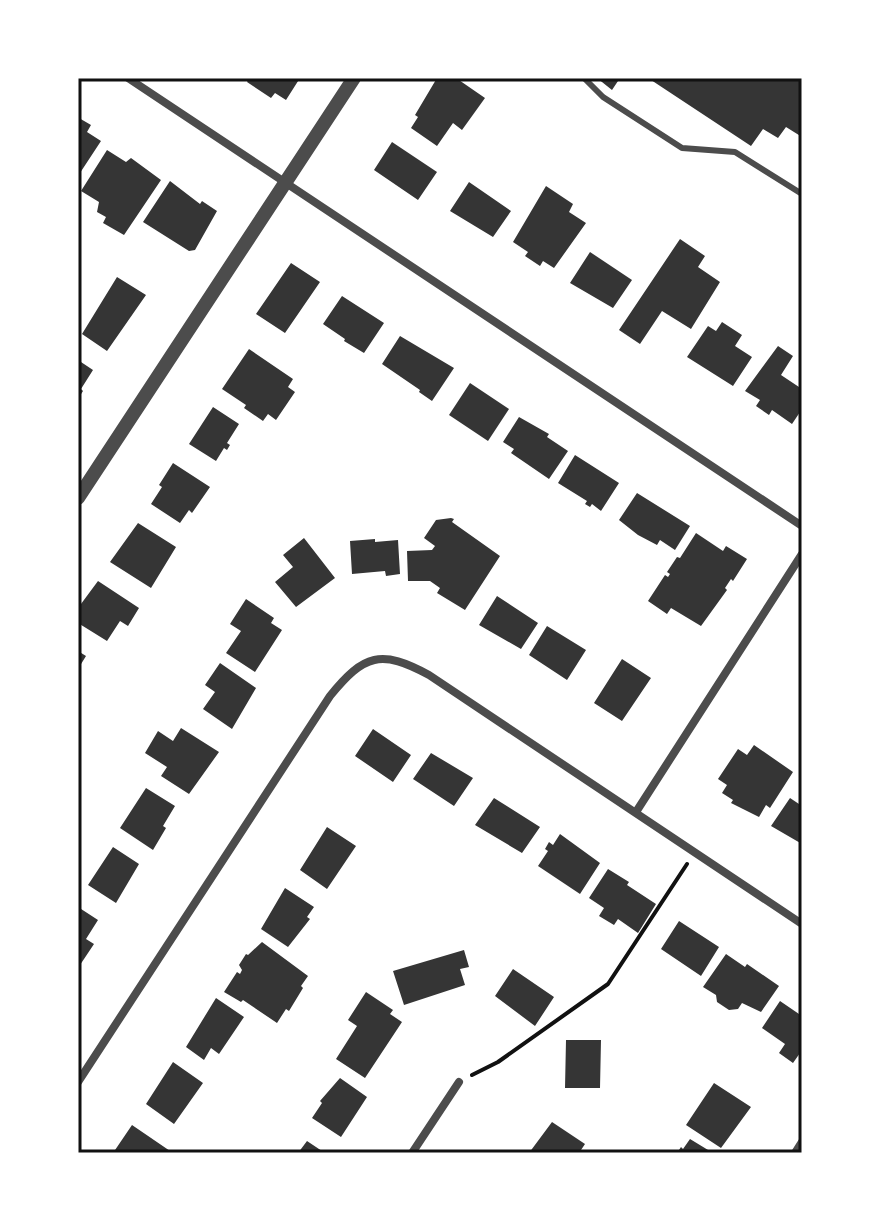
<svg xmlns="http://www.w3.org/2000/svg" width="880" height="1231" font-family="Poppins,sans-serif">
<style>
.building{fill:#353535}
.lines{fill:none;stroke-linecap:round;stroke-linejoin:round}
.path{stroke:#111;stroke-width:4}
.service{stroke:#4c4c4c;stroke-width:6}
.minor{stroke:#4c4c4c;stroke-width:8}
.tertiary{stroke:#4c4c4c;stroke-width:14}
.neatline{fill:none;stroke:#111;stroke-width:3}
</style>
<rect width="100%" height="100%" fill="#fff"/>
<path class="building" d="M 249,78 L 300,78 L 286,100 L 275,93 L 271,98 L 247,82 Z
M 437,78 L 456,78 L 485,98 L 462,130 L 453,123 L 437,146 L 411,128 L 418,117 L 415,115 Z
M 597,78 L 620,78 L 612,90 Z
M 648,78 L 802,78 L 802,137 L 786,127 L 778,138 L 763,129 L 751,146 Z
M 79,118 L 91,125 L 87,132 L 101,141 L 78,176 Z
M 392,142 L 437,172 L 418,200 L 374,170 Z
M 107,150 L 126,162 L 131,158 L 161,180 L 124,235 L 103,223 L 106,217 L 97,212 L 99,202 L 81,191 Z
M 170,181 L 200,204 L 202,201 L 217,211 L 195,250 L 189,251 L 143,222 Z
M 469,182 L 511,211 L 493,237 L 450,211 Z
M 546,186 L 573,204 L 569,212 L 586,223 L 554,268 L 543,261 L 540,266 L 525,256 L 528,252 L 513,242 Z
M 680,239 L 705,256 L 698,267 L 720,282 L 691,329 L 662,311 L 640,344 L 619,330 Z
M 590,252 L 632,280 L 613,308 L 570,283 Z
M 291,263 L 320,282 L 285,333 L 256,314 Z
M 117,277 L 146,295 L 107,351 L 82,334 Z
M 342,296 L 384,323 L 364,353 L 344,341 L 345,339 L 323,324 Z
M 722,322 L 742,335 L 735,346 L 752,357 L 733,386 L 687,357 L 708,326 L 716,331 Z
M 400,336 L 454,368 L 432,401 L 419,392 L 420,390 L 382,364 Z
M 778,346 L 793,356 L 781,375 L 802,389 L 802,409 L 792,424 L 772,410 L 769,415 L 756,406 L 760,400 L 745,391 Z
M 249,349 L 293,379 L 288,387 L 295,392 L 276,420 L 268,414 L 263,421 L 244,408 L 246,405 L 222,389 Z
M 78,360 L 93,370 L 81,389 L 83,391 L 78,399 Z
M 470,383 L 509,409 L 488,441 L 449,415 Z
M 213,407 L 239,424 L 227,443 L 230,445 L 227,450 L 224,448 L 216,461 L 189,444 Z
M 519,417 L 549,434 L 547,437 L 568,451 L 549,479 L 511,453 L 514,449 L 503,442 Z
M 575,455 L 619,483 L 601,511 L 592,504 L 590,507 L 585,504 L 587,501 L 558,483 Z
M 173,463 L 210,487 L 192,513 L 189,510 L 180,523 L 151,504 L 162,487 L 159,485 Z
M 637,493 L 690,526 L 675,550 L 660,540 L 657,545 L 638,535 L 619,520 Z
M 451,518 L 454,519 L 452,522 L 500,556 L 465,610 L 437,593 L 440,588 L 430,581 L 408,581 L 407,551 L 432,550 L 435,546 L 424,538 L 436,520 Z
M 138,523 L 176,547 L 151,588 L 110,562 Z
M 696,533 L 723,551 L 726,546 L 747,559 L 733,581 L 731,579 L 725,588 L 727,590 L 701,626 L 671,608 L 667,614 L 648,601 L 665,575 L 668,577 L 670,574 L 667,572 L 677,557 L 680,558 Z
M 304,538 L 335,578 L 296,607 L 275,582 L 293,567 L 283,555 Z
M 375,539 L 375,542 L 398,540 L 400,574 L 386,576 L 385,571 L 352,574 L 350,541 Z
M 98,581 L 139,608 L 128,626 L 120,621 L 107,641 L 78,623 L 78,608 Z
M 497,596 L 538,623 L 521,649 L 479,625 Z
M 246,599 L 274,618 L 271,623 L 282,630 L 255,672 L 226,653 L 241,631 L 230,624 Z
M 547,626 L 586,650 L 567,680 L 529,655 Z
M 78,651 L 86,656 L 78,669 Z
M 622,659 L 651,678 L 622,721 L 594,703 Z
M 220,663 L 256,688 L 232,729 L 203,709 L 215,692 L 205,685 Z
M 181,728 L 219,752 L 189,794 L 161,776 L 167,767 L 145,753 L 158,731 L 173,741 Z
M 373,729 L 411,755 L 393,782 L 355,756 Z
M 754,745 L 793,772 L 770,808 L 766,805 L 759,817 L 731,803 L 733,800 L 722,793 L 727,785 L 718,779 L 738,749 L 747,755 Z
M 431,753 L 473,778 L 454,806 L 413,779 Z
M 146,788 L 175,806 L 163,826 L 166,828 L 153,850 L 120,828 Z
M 494,798 L 540,827 L 522,853 L 475,825 Z
M 790,798 L 802,806 L 802,844 L 771,826 Z
M 327,827 L 356,846 L 327,889 L 300,870 Z
M 560,834 L 600,863 L 580,894 L 538,866 L 548,851 L 545,849 L 549,842 L 553,845 Z
M 113,847 L 139,864 L 116,903 L 88,885 Z
M 608,869 L 629,882 L 627,885 L 656,904 L 638,933 L 618,919 L 614,925 L 599,916 L 604,908 L 589,898 Z
M 285,888 L 314,907 L 307,917 L 310,919 L 288,947 L 261,929 Z
M 78,907 L 98,920 L 86,939 L 94,944 L 78,968 Z
M 679,921 L 719,947 L 701,976 L 661,949 Z
M 262,942 L 308,976 L 301,986 L 303,988 L 289,1011 L 286,1009 L 277,1023 L 243,1000 L 241,1002 L 224,992 L 237,972 L 240,974 L 242,970 L 239,965 L 246,954 L 248,955 Z
M 464,950 L 469,967 L 460,969 L 465,985 L 404,1005 L 393,971 Z
M 726,954 L 745,967 L 747,964 L 779,986 L 761,1012 L 742,1003 L 738,1009 L 729,1010 L 717,1002 L 716,995 L 703,987 Z
M 513,969 L 554,997 L 535,1026 L 495,996 Z
M 366,992 L 393,1010 L 390,1014 L 402,1022 L 365,1078 L 336,1059 L 357,1026 L 348,1020 Z
M 216,998 L 244,1017 L 219,1054 L 211,1048 L 204,1060 L 186,1047 Z
M 780,1001 L 799,1014 L 802,1009 L 802,1054 L 800,1053 L 793,1063 L 779,1053 L 785,1044 L 762,1028 Z
M 566,1040 L 601,1040 L 600,1088 L 565,1088 Z
M 173,1062 L 203,1083 L 174,1124 L 146,1104 Z
M 340,1078 L 367,1097 L 341,1137 L 312,1118 L 322,1103 L 320,1101 Z
M 714,1083 L 751,1107 L 721,1148 L 686,1125 Z
M 552,1122 L 585,1144 L 579,1153 L 529,1153 Z
M 132,1125 L 173,1153 L 113,1153 Z
M 690,1139 L 713,1153 L 677,1153 L 681,1147 L 683,1149 Z
M 307,1141 L 325,1153 L 298,1153 Z"/>
<g class="lines">
<path class="path" d="M 472,1075 L 498,1062 L 608,984 L 687,864"/>
<path class="service" d="M 584,78 L 603,97 L 682,148 L 735,152 L 802,194"/>
<path class="minor" d="M 128,78 L 802,526
M 636,812 L 802,554
M 78,1082 L 330,696 C 364,654 381,649 429,675 L 802,924
M 412,1153 L 459,1082
M 795,1153 L 802,1142"/>
<path class="tertiary" d="M 78,498 L 354,78"/>
</g>
<rect width="880" height="1231" fill="none" stroke="#ffffff" stroke-width="160"/>
<rect x="80" y="80" width="720" height="1071" class="neatline"/>
</svg>
